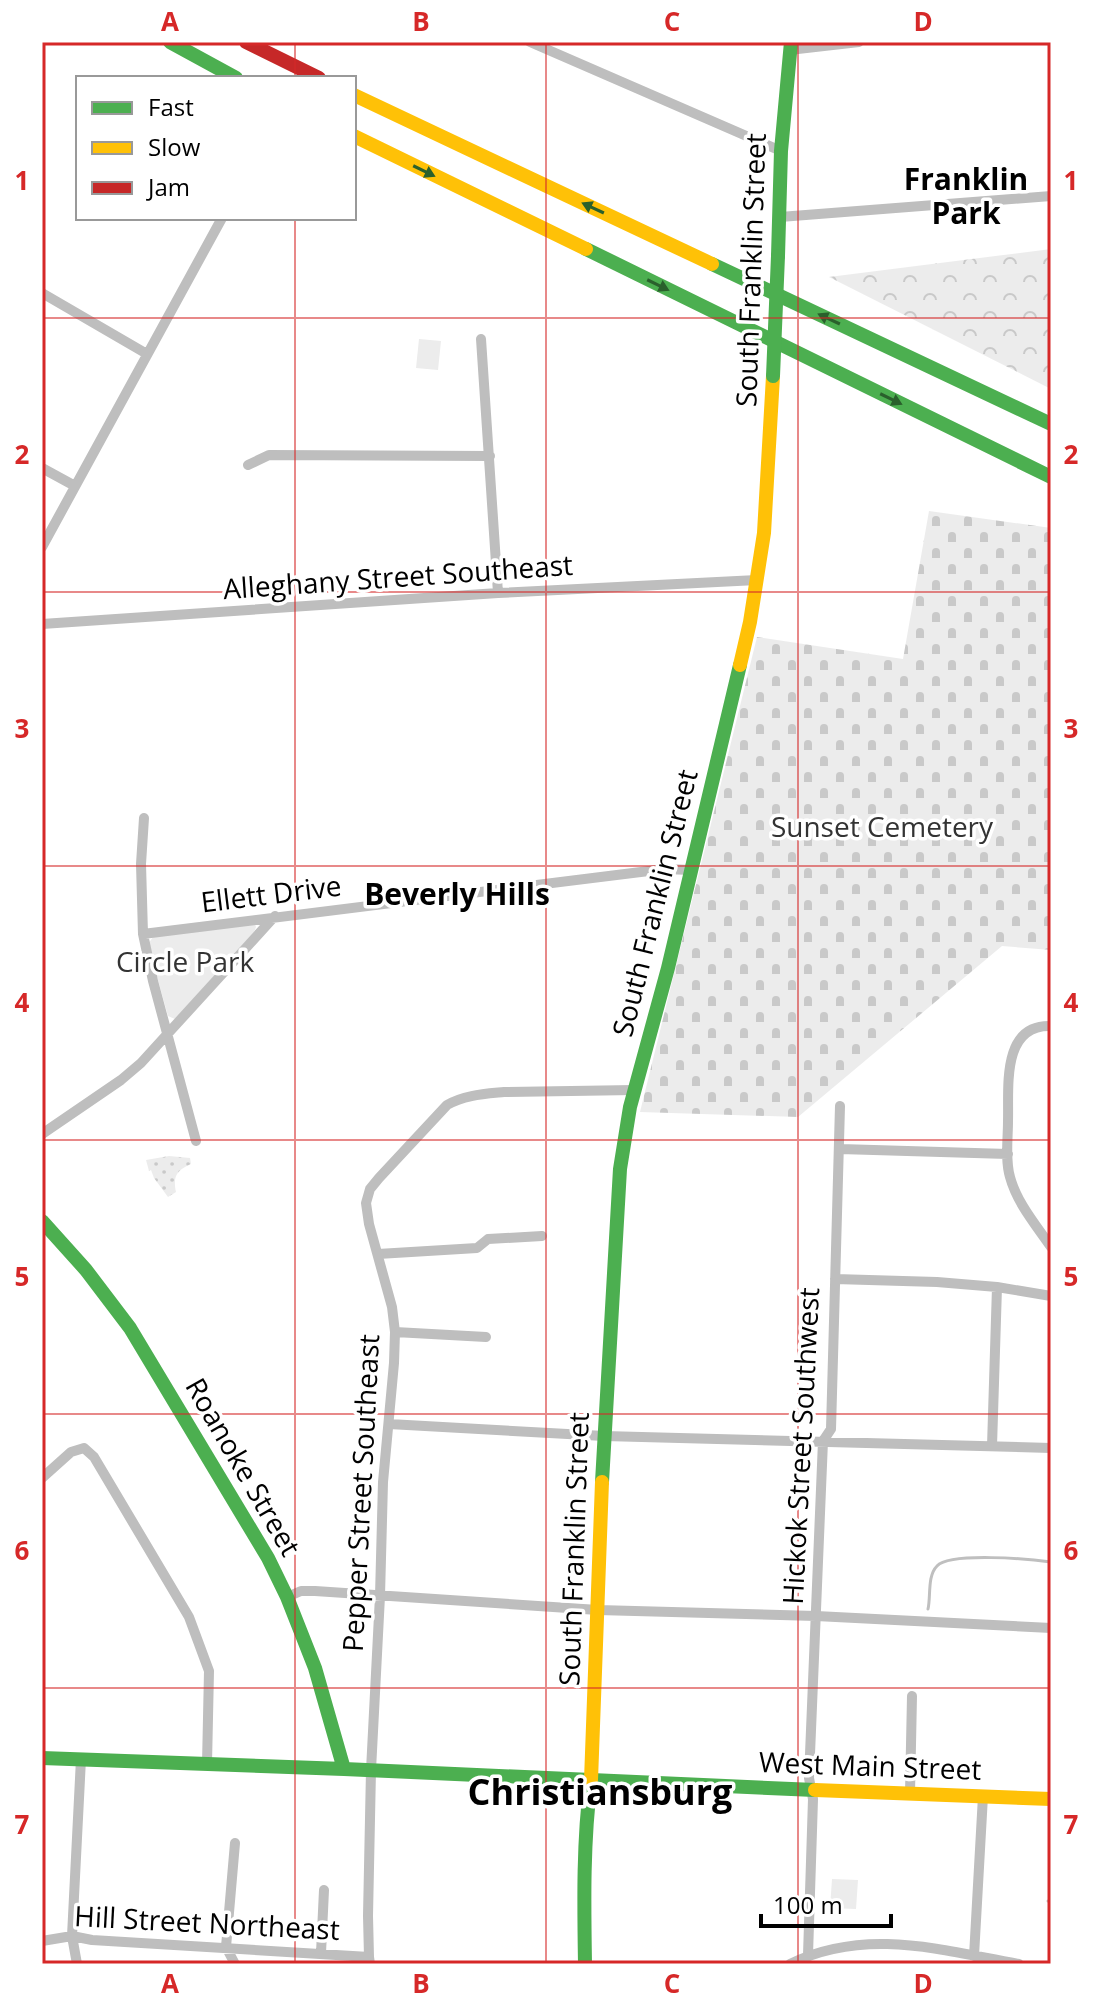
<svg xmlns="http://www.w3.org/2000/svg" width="1093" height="2006" font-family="'Open Sans',sans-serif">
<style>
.forest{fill:url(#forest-crowns)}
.cemetery{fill:url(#cemetery-stones)}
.park{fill:#ececec}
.garden{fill:url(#garden-dots)}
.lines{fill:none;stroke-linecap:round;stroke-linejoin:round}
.stream{stroke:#bfbfbf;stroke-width:3}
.street{stroke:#bebebe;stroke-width:10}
.fast{stroke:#4caf50;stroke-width:14}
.slow{stroke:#ffc107;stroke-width:14}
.jam{stroke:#c62828;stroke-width:14}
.fast-bridge{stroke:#4caf50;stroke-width:14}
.oneway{fill:#2a602c}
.grid{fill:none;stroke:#d62828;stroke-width:2;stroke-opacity:0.55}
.labels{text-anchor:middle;stroke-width:7;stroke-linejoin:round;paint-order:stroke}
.street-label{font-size:28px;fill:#000;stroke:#fff}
.park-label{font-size:28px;fill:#333;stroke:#fff}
.neighbourhood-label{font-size:30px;font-weight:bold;fill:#000;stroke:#fff}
.district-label{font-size:36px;font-weight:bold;fill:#000;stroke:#fff}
.neatline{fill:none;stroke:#d62828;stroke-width:3}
.grid-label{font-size:26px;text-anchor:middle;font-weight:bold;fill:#d62828}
</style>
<defs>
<pattern id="forest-crowns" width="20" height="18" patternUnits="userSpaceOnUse" patternTransform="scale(2)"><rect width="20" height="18" fill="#ececec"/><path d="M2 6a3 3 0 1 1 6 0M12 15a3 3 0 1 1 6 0" fill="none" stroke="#c9c9c9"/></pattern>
<pattern id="cemetery-stones" width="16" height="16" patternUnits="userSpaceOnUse" patternTransform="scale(2)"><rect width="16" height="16" fill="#ececec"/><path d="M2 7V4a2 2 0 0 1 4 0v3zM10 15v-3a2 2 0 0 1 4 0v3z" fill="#c9c9c9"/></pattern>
<pattern id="garden-dots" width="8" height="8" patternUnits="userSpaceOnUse" patternTransform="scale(2)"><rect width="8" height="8" fill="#ececec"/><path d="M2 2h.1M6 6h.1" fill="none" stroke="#c9c9c9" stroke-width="1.8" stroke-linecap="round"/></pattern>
</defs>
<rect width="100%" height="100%" fill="#fff"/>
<path class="forest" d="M 1051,249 L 1051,389 L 829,277 Z"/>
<path class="cemetery" d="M 929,511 L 1051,528 L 1051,950 L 1002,946 L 798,1117 L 640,1112 L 757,637 L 903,659 Z"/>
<path class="park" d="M 419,339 L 441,341 L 438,370 L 416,368 Z
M 255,924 L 256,927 L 254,932 L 175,1019 L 168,1016 L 148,944 L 153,937 Z
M 832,1879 L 858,1880 L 856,1909 L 830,1908 Z"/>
<path class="garden" d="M 169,1156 L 190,1158 L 191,1164 C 176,1171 173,1176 176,1192 L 168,1197 L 154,1178 L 151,1170 L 149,1171 L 146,1160 Z"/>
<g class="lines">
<path class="stream" d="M 928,1609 C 931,1597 927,1576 937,1566 C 950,1552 1030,1559 1051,1562
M 1048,1901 L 1051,1901"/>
<path class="street" d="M 530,42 L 781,151
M 789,50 L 859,42
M 780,217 L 1051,196
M 42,293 L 147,354
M 481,339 L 498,593
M 248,465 L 269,455 L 490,456
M 42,468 L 75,486
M 42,547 L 222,218
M 42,624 L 498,593 L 757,580
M 144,818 L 141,864 L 143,934 L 153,981 L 196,1141
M 143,934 L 665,869 L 691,870
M 1051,1026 C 1001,1024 1009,1088 1008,1121 C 1008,1139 1005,1160 1010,1177 C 1017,1203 1036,1225 1051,1247
M 42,1134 L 121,1080 L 141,1063 L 275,916
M 840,1149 L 1008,1154
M 378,1254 L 477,1248 L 488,1239 L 542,1236
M 835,1279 L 937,1282 L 997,1287 L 1051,1296
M 395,1332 L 486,1337
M 389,1424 L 604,1436 L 1051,1448
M 992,1446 L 997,1287
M 42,1478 L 71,1452 L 84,1448 L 94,1457 L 189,1617 L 209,1671 L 207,1764
M 287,1597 L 301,1591 L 315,1591 L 598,1610 L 816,1616 L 1051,1628
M 910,1793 L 912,1696
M 42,1941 L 72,1936 L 92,1940 L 369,1957
M 321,1953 L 324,1890
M 808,1955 L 813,1799 L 809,1778 L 823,1441 L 831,1429 L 840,1106
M 974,1956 L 983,1796
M 77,1964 L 72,1936 L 81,1759
M 235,1964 L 226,1947 L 235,1843
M 370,1964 L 369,1957 L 368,1916 L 371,1770 L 380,1596 L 383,1482 L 394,1363 L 395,1332 L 392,1307 L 369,1224 L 366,1203 L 370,1189 L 379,1178 L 447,1105 C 464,1095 484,1094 504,1092 L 634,1090
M 790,1964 C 866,1927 940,1950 1019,1964"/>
<path class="fast" d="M 170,42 L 236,78
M 586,249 L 1051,477
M 778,256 L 781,151 L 791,42
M 712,264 L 1051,424
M 42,1221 L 86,1270 L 130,1328 L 268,1558 L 287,1597 L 315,1668 L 344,1769 L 815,1790
M 602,1482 L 620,1169 L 630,1107 L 668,968 L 740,665
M 42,1758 L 344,1769
M 585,1964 C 584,1902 583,1841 591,1780"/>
<path class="slow" d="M 354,95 L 712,264
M 354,136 L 586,249
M 740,665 L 750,622 L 764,533 L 773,376
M 591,1780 L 602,1482
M 815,1790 L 1051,1799"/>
<path class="jam" d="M 246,42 L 319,78"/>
<path class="fast-bridge" d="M 773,376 L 778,256"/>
</g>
<defs><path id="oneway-solid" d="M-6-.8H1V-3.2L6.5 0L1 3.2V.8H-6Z" transform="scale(2)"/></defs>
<g class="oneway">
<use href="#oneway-solid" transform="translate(424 171) rotate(26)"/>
<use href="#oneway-solid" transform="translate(593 208) rotate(-155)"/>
<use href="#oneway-solid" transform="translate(658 285) rotate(26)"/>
<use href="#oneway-solid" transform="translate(829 319) rotate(-155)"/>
<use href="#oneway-solid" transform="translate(891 399) rotate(26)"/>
</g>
<path class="grid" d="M 295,42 L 295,78M 546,42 L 546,1964M 798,42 L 798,1964M 295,218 L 295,1964M 42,318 L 1051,318M 42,592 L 1051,592M 42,866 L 1051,866M 42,1140 L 1051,1140M 42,1414 L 1051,1414M 42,1688 L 1051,1688"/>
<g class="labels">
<g class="street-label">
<text transform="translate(751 270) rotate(-88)" y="10">South Franklin Street</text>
<text transform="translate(398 577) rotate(-4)" y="10">Alleghany Street Southeast</text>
<text transform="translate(271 894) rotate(-7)" y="10">Ellett Drive</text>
<text transform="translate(655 903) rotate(-76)" y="10">South Franklin Street</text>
<text transform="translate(801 1446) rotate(-87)" y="10">Hickok Street Southwest</text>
<text transform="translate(243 1467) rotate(60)" y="10">Roanoke Street</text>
<text transform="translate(361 1493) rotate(-87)" y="10">Pepper Street Southeast</text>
<text transform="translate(574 1549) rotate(-88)" y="10">South Franklin Street</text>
<text transform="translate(870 1766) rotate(2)" y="10">West Main Street</text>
<text transform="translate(207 1923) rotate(3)" y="10">Hill Street Northeast</text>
</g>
<g class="park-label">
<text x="882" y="837">Sunset Cemetery</text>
<text x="185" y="972">Circle Park</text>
</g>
<g class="neighbourhood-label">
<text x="966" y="190">Franklin<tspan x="966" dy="34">Park</tspan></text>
<text x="457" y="905">Beverly Hills</text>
</g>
<g class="district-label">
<text x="600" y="1805">Christiansburg</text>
</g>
</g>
<rect width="1093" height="2006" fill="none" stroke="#ffffff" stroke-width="88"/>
<rect x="76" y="76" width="280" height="144" fill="#ffffff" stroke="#999999" stroke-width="2"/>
<rect x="92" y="102" width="40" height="12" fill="#4caf50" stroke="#999999" stroke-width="2"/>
<text x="148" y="116" font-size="24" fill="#000000">Fast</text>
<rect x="92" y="142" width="40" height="12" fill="#ffc107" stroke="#999999" stroke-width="2"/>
<text x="148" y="156" font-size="24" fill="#000000">Slow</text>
<rect x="92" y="182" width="40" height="12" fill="#c62828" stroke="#999999" stroke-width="2"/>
<text x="148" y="196" font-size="24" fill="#000000">Jam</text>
<path d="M761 1914v12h130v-12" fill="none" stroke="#000000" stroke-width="4"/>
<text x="773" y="1914" font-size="24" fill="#000000" stroke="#ffffff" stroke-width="6" paint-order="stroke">100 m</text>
<rect x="44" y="44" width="1005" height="1918" class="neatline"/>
<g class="grid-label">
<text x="170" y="31">A</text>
<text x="421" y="31">B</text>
<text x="672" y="31">C</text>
<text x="923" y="31">D</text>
<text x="22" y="190">1</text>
<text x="1071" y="190">1</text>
<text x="22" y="464">2</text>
<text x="1071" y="464">2</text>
<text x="22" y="738">3</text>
<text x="1071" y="738">3</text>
<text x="22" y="1012">4</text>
<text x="1071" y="1012">4</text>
<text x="22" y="1286">5</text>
<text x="1071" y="1286">5</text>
<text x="22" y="1560">6</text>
<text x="1071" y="1560">6</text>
<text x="22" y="1834">7</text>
<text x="1071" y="1834">7</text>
<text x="170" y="1993">A</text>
<text x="421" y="1993">B</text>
<text x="672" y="1993">C</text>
<text x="923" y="1993">D</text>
</g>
</svg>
